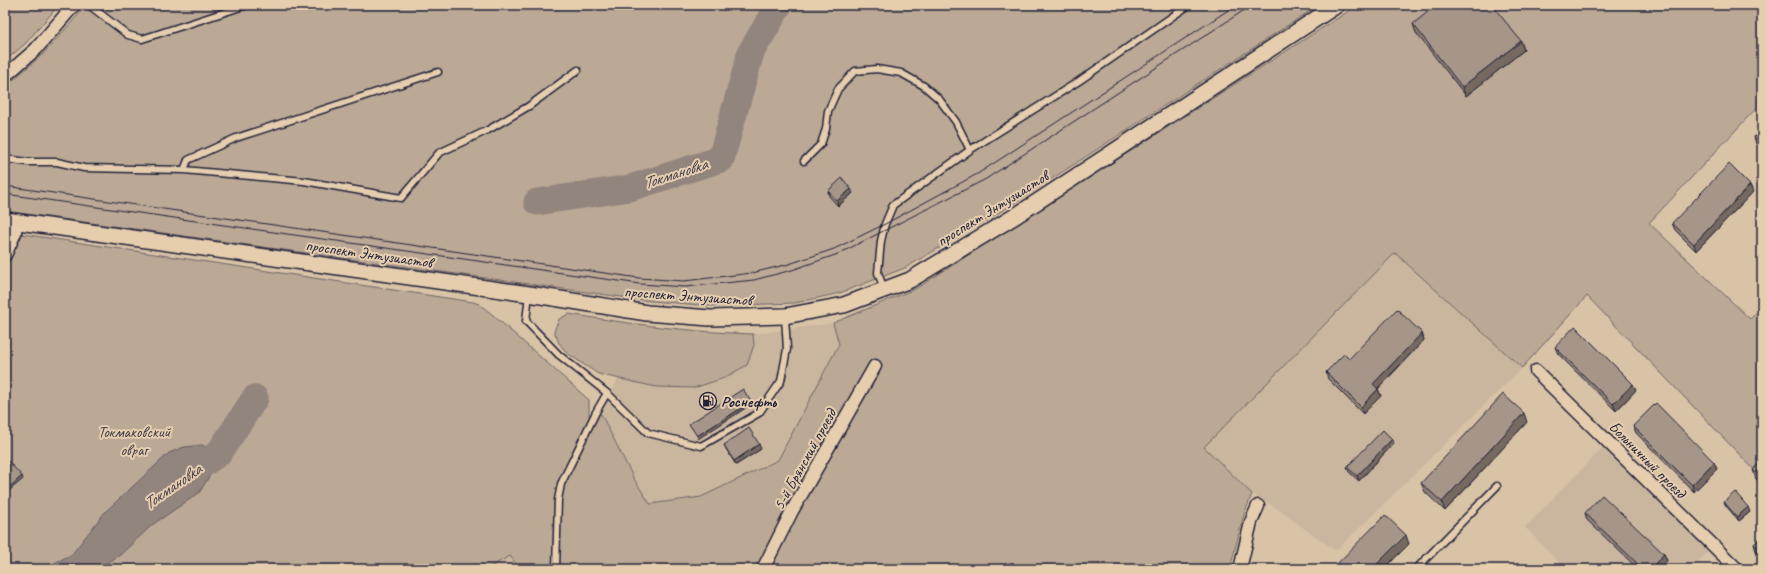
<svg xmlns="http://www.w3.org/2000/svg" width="1767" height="574" font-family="Caveat,sans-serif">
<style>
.built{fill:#cab69e}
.green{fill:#bba895;stroke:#6e6568}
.water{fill:#92857e;stroke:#655d63}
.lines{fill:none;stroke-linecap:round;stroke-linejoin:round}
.river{stroke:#92857e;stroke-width:27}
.service-casing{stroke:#22223b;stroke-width:9}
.minor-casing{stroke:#22223b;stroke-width:15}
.tertiary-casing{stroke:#22223b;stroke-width:18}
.service{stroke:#e5cdae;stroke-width:6}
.minor{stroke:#e5cdae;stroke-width:12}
.tertiary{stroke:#e5cdae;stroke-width:15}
.tram{stroke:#22223b;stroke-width:1}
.wall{fill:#8f8176;stroke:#22223b}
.shaded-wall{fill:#746960;stroke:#22223b}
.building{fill:#a69689;stroke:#22223b}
.labels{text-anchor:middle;stroke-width:4;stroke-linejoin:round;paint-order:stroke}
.street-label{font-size:16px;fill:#22223b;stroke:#e5cdae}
.poi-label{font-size:16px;font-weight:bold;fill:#22223b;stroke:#e5cdae;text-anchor:start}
.park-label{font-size:16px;fill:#413d4d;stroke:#e5cdae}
.water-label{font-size:17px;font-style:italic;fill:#44404f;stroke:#e5cdae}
</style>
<rect width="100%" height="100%" fill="#d9c3a7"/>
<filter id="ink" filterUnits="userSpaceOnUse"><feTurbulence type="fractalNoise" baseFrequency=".025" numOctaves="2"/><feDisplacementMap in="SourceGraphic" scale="8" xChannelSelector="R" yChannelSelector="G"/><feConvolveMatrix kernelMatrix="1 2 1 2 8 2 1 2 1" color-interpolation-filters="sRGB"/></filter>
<g filter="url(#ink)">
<path class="built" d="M 1395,253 L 1522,368 L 1336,551 L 1270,504 L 1252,494 L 1203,447 Z
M 833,323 L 839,344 L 778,460 L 701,497 L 650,504 L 634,479 L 601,414 L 618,378 L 656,387 L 754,345 L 753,334 Z
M 1603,447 L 1709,551 L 1691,569 L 1565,569 L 1525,527 Z
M 510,556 L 520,569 L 486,569 Z"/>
<path class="green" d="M 5,5 L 59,5 L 25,44 L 5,61 Z
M 87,5 L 1319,5 L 1010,206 L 905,268 L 840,293 L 795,303 L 712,306 L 650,301 L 5,211 L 5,87 L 42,55 Z
M 1358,5 L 1762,5 L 1762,102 L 1649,223 L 1750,319 L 1762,307 L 1762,478 L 1587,296 L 1522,368 L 1395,253 L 1204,447 L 1252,494 L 1243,518 L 1230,569 L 520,569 L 510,556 L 486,569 L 5,569 L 5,271 L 22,234 L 473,302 L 479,304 L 493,315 L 589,400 L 589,416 L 601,414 L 634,479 L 650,504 L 701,497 L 778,460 L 839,344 L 833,323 L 917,288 Z
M 569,314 C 631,324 691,332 753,334 L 754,345 L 747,365 L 724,378 L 694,388 L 656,387 L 598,374 L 567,353 L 559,343 L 554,331 L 559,319 Z"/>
<path class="water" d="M 202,445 L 219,453 L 222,462 L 212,472 L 199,493 L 152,525 L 120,555 L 98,569 L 43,569 L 72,554 L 105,512 L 169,453 L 184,447 Z"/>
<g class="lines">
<path class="river" d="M 537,202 L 630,188 L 721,159 L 751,52 L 779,5
M 189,474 L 219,453 L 255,398"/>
<g class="service-casing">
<path id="service" d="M 89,5 L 128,35 L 142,39 L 247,5
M 5,159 L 28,162 L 57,162 L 84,168 L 184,170 L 304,181 L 401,198 L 439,153 L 488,130 L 529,106 L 578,70
M 804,161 L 821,144 L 826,129 L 828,111 L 838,89 L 855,71 L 877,69 L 901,73 L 924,86 L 939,99 L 956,122 L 970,150 L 1079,81 L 1189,5
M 184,170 L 188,160 L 236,138 L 438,72
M 884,289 L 878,273 L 881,241 L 885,224 L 893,205 L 970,150
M 529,294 L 526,321 L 559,355 L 607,393 L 648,433 L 701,446 L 759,413 L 781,381 L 787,349 L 785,317
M 556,569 L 558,500 L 561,484 L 596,412 L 607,393
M 1416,569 L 1497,486"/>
</g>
<g class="minor-casing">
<path id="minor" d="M 5,76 L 36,49 L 74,5
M 5,255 L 15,233 L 16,222
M 1536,371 L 1737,569
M 763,569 L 792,511 L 875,366
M 1240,569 L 1251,522 L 1258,506"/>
</g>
<g class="tertiary-casing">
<path id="tertiary" d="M 5,220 L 529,294 L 647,313 L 710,318 L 785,316 L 844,305 L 910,280 L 1017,215 L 1337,5"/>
</g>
<use href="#service" class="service"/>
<use href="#minor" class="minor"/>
<use href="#tertiary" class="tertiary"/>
<path class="tram" d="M 5,186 L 639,278 L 684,281 L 752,273 L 789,264 L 834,249 L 885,224 L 979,173 L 1236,5
M 5,194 L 640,284 L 685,287 L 754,280 L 792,270 L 838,254 L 986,179 L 1252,5"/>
</g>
<path class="wall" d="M 1413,24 L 1521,41 L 1524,50 L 1466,96 L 1416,33 Z
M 1762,129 L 1762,150 L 1756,144 L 1754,137 Z
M 1750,185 L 1753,192 L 1696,251 L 1675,230 L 1672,223 Z
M 828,191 L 853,193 L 838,206 L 829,196 Z
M 1422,333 L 1424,340 L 1378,389 L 1381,396 L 1363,414 L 1328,379 L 1326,372 L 1349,359 Z
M 1555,347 L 1636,390 L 1616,411 L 1558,354 Z
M 1527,422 L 1445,511 L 1425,492 L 1421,483 Z
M 1633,426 L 1717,469 L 1694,492 L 1636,433 Z
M 1394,443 L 1359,481 L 1349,472 L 1347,467 Z
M 724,445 L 761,449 L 736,465 L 726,449 Z
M 1762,460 L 1762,484 L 1756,479 L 1753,470 Z
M 1724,502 L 1750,512 L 1739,521 L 1726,506 Z
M 1585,513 L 1664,554 L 1667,561 L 1659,569 L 1638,569 L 1587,520 Z
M 1762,536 L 1762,557 L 1756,551 L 1754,544 Z"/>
<path class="shaded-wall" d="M 1521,41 L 1524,50 L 1466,96 L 1462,87 Z
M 1750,185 L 1753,192 L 1696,251 L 1694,244 Z
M 851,189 L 853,193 L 838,206 L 837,201 Z
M 1422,333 L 1424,340 L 1375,391 L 1373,384 Z
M 1633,384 L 1636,390 L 1616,411 L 1613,404 Z
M 1378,389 L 1381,396 L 1363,414 L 1361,407 Z
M 751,402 L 752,404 L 698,439 L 697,436 Z
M 1524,413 L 1527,422 L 1445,511 L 1442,502 Z
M 1392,439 L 1394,443 L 1359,481 L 1357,476 Z
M 759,444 L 761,449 L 736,465 L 734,461 Z
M 1714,462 L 1717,469 L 1694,492 L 1692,485 Z
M 22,476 L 23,479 L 5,494 L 5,491 Z
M 1748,507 L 1750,512 L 1739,521 L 1737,517 Z
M 1406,535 L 1409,544 L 1384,569 L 1372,569 Z
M 1664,554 L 1667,561 L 1659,569 L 1650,569 Z"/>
<path class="building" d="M 1436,5 L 1492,5 L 1521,41 L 1462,87 L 1413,24 Z
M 1762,129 L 1762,145 L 1754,137 Z
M 1729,164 L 1750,185 L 1694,244 L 1672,223 Z
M 842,178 L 851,189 L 837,201 L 828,191 Z
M 1397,309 L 1422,333 L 1373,384 L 1378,389 L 1361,407 L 1326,372 L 1344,354 L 1349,359 Z
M 1575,326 L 1633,384 L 1613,404 L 1555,347 Z
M 743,389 L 751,402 L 697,436 L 689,424 Z
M 1503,394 L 1524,413 L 1442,502 L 1421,483 Z
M 1656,403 L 1714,462 L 1692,485 L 1633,426 Z
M 749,428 L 759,444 L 734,461 L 724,445 Z
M 1383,430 L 1392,439 L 1357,476 L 1347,467 Z
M 1762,460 L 1762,478 L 1753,470 Z
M 8,461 L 22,476 L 5,491 L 5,463 Z
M 1735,492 L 1748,507 L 1737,517 L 1724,502 Z
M 1602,495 L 1664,554 L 1650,569 L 1643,569 L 1585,513 Z
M 1385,515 L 1406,535 L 1372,569 L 1332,569 Z
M 1762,536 L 1762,552 L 1754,544 Z"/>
</g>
<defs>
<g id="fuel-ring" transform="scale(0.9)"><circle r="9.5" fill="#e5cdae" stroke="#22223b" stroke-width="1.5"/><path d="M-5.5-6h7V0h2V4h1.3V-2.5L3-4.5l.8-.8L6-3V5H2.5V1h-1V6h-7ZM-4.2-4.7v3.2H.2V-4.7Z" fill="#22223b"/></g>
</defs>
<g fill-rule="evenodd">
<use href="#fuel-ring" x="708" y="401"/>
</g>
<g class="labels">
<g class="street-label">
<text transform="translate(992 208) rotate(-32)" y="6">проспект Энтузиастов</text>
<text transform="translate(369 253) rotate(8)" y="6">проспект Энтузиастов</text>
<text transform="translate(688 295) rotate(4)" y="6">проспект Энтузиастов</text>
<text transform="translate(804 459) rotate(-61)" y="6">5-й Брянский проезд</text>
<text transform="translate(1648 459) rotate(45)" y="6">Больничный проезд</text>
</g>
<g class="poi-label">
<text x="721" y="407">Роснефть</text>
</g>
<g class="park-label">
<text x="134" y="437">Токмаковский<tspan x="134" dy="18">овраг</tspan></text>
</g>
<g class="water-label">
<text transform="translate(675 173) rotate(-18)" y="6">Токмановка</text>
<text transform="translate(172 486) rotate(-35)" y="6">Токмановка</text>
</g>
</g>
<rect width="1767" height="574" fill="none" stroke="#e5cdae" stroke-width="20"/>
<rect x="10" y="10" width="1747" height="554" fill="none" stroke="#22223b" stroke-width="1.5" filter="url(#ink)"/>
</svg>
